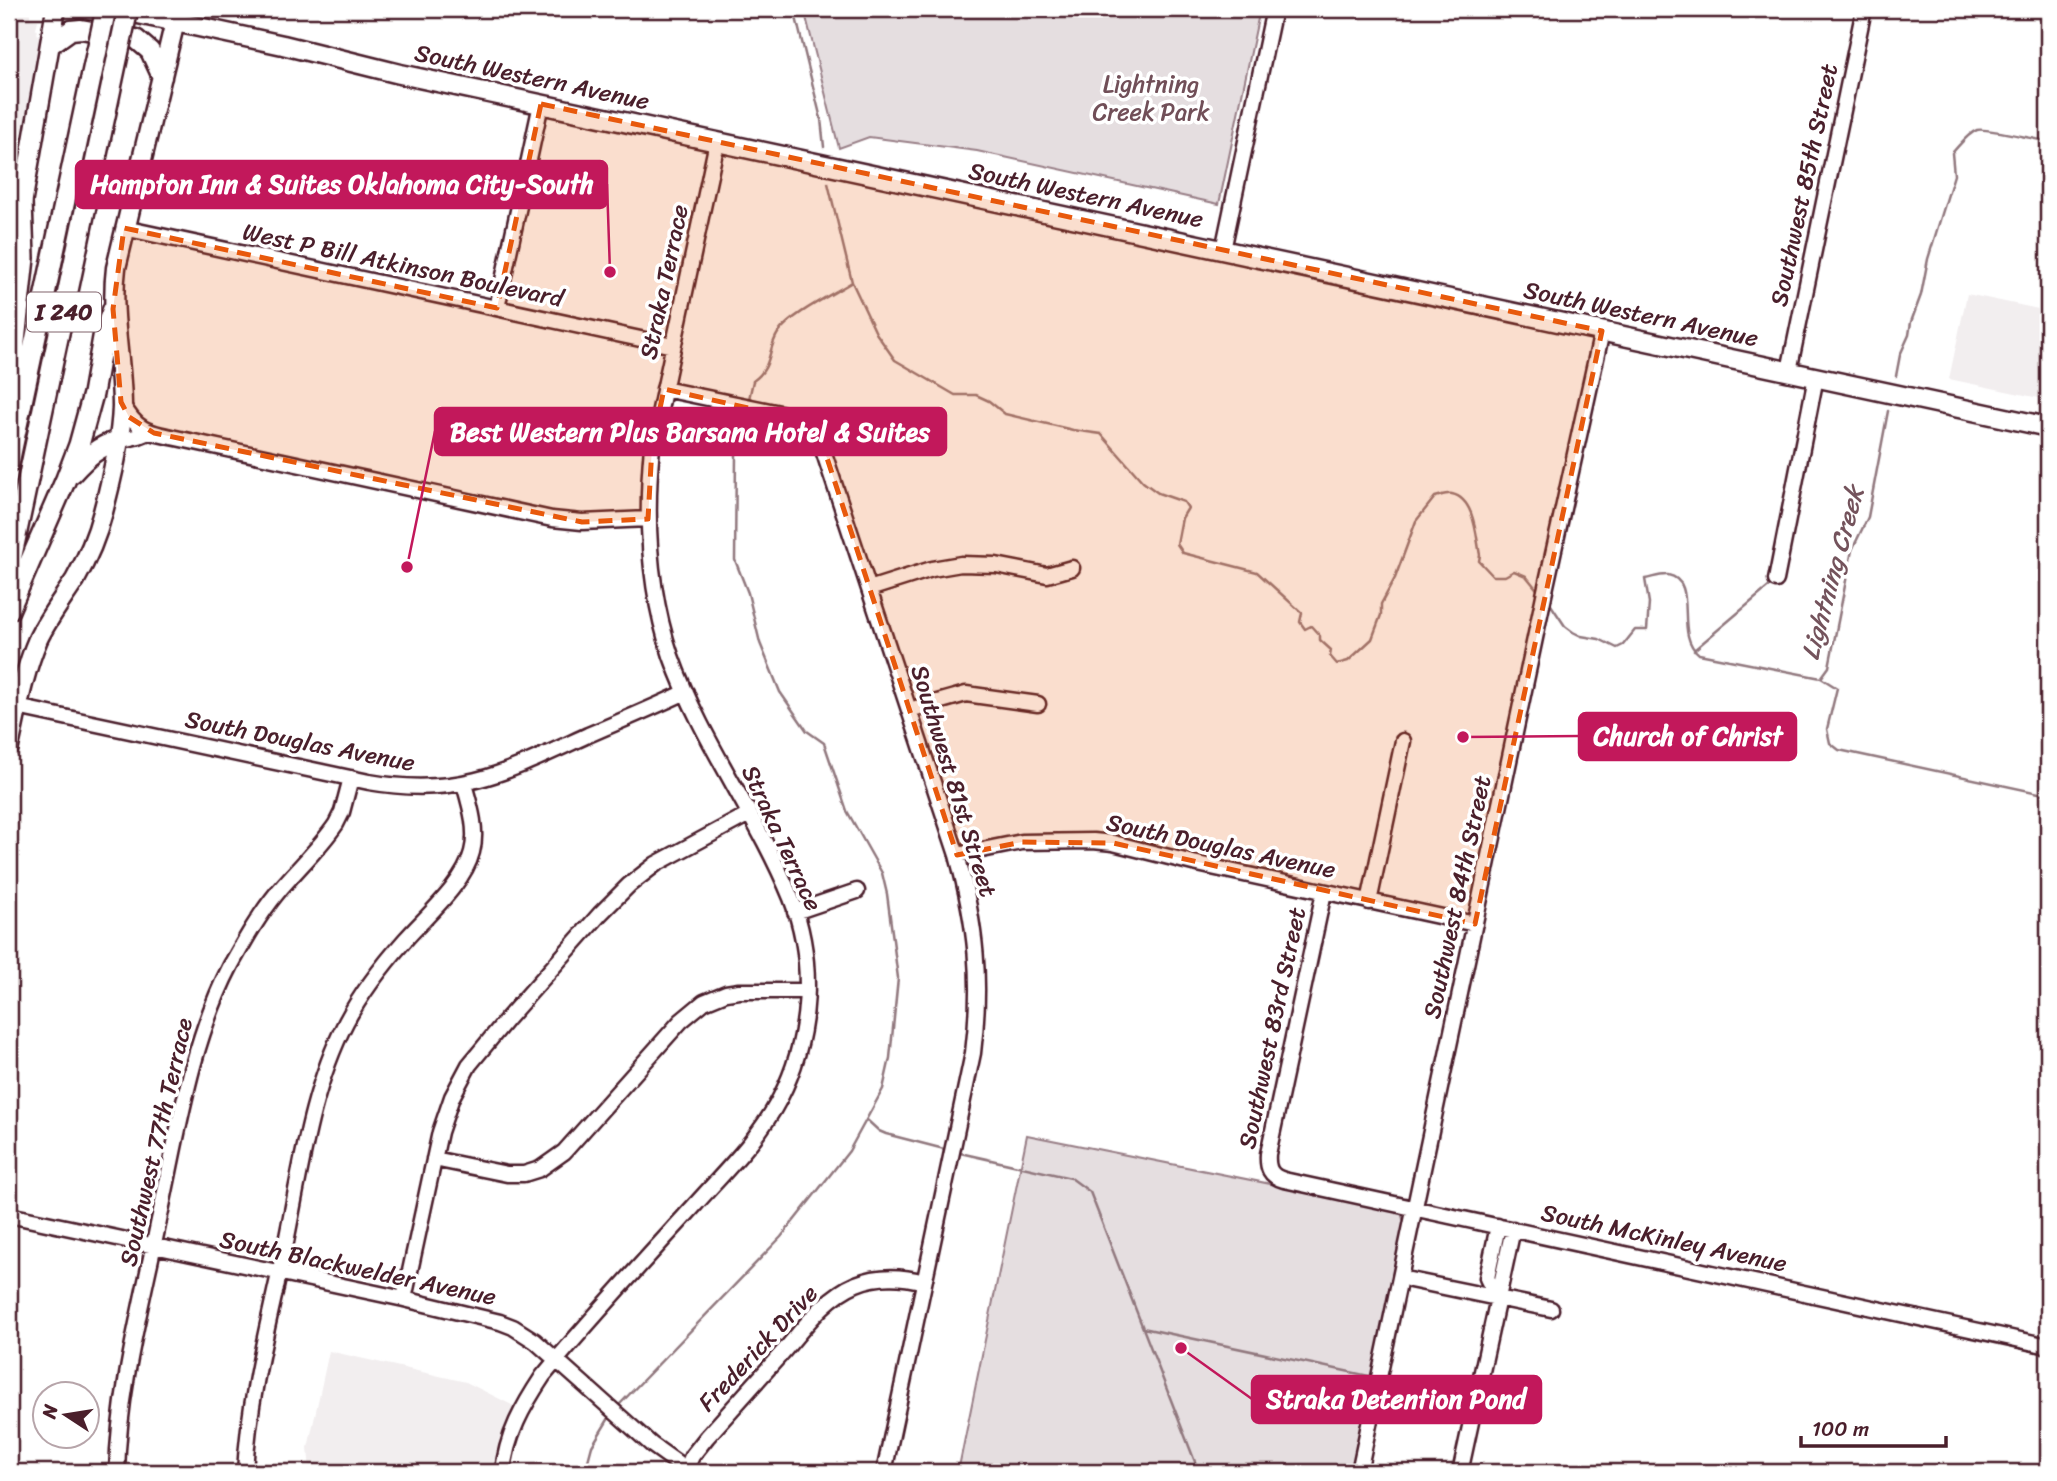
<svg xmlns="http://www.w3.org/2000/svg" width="2057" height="1481" font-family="Sriracha,sans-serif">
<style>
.built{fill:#f2eeef}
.green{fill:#e5dee0;stroke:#987e86;stroke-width:2}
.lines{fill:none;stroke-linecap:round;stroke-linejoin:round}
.stream{stroke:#91787e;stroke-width:2.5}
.minor-casing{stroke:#4a1f2b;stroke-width:19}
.major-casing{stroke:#4a1f2b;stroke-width:23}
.highway-casing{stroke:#4a1f2b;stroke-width:24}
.minor{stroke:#fff;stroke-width:14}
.major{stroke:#fff;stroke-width:18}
.highway{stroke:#fff;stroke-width:19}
.highway-bridge-casing{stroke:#4a1f2b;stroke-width:24;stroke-linecap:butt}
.highway-bridge{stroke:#fff;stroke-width:19}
.marked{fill:#e8590c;fill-opacity:0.2;stroke:#e8590c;stroke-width:5;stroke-dasharray:14 9;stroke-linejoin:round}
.labels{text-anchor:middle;stroke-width:7;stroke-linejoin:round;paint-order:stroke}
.shield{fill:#fff;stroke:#80626b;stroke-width:2}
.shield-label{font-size:23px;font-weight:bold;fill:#4a1f2b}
.street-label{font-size:24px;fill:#4a1f2b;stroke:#fff}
.park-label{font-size:24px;fill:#714f58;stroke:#fff}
.water-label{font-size:26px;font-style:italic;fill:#74535c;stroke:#fff}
.leader{fill:none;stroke:#c2185b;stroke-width:2.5}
.callout-dot{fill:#c2185b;stroke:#fff;stroke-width:2.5}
.callout{fill:#c2185b;stroke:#c2185b;stroke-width:2.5}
.callout-label{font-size:26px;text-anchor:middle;font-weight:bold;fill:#fff}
</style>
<rect width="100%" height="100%" fill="#fff"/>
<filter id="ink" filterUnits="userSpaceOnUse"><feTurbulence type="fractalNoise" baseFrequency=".0143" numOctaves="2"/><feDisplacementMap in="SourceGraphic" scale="14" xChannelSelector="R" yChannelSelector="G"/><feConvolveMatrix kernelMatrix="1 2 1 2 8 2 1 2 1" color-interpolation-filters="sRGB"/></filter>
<g filter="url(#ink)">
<path class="built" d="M 9,9 L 30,12 L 30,19 L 38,20 L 36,29 L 40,41 L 9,199 Z
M 1967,294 L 2048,311 L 2048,356 L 2039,398 L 1949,379 Z
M 329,1351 L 466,1382 L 516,1407 L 504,1433 L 496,1472 L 310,1472 L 308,1448 Z"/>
<path class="green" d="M 804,9 L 1260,9 L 1219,204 L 977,151 L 869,137 L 839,148 Z
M 1027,1135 L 1395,1209 L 1401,1213 L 1405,1225 L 1353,1472 L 958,1472 Z"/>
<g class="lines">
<path class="stream" d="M 794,9 L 821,119 L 824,147
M 828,183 L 852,282 L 876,333 L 895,360 L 955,395 L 976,395 L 989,401 L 1005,414 L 1073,430 L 1101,434 L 1143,482 L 1158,493 L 1184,502 L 1188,508 L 1182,518 L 1177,544 L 1183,553 L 1257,572 L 1302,613 L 1300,622 L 1305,629 L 1311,626 L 1320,636 L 1320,640 L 1331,650 L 1330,656 L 1337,664 L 1348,661 L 1372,639 L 1381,615 L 1381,604 L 1395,578 L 1416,521 L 1435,497 C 1440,496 1447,493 1452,494 C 1475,499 1476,536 1480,555 L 1479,561 L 1493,576 L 1505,576 L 1514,571 L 1526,576 L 1539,592
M 1896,376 L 1900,355 L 1909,335 L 1911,322 L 1921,295 L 1928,259 L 1954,175 L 1952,153 C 1959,146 1967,134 1977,130 C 1985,127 2035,140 2048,141
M 749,399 L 753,381 C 773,367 767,350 778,333 C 790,315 833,294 852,282
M 1549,602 L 1565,626 L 1573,632 L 1581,636 L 1599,639 L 1617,648 L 1623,645 L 1635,630 L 1647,630 L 1649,603 L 1645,579 C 1652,578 1661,574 1668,575 C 1700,581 1673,635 1699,654 L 1821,678 L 1837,688 L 1827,729 L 1830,743 L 1839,750 L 2048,795
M 1694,650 L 1771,585
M 1821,678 L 1829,667 L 1852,550 L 1868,517 L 1888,411
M 867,1120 L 879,1131 L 886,1134 L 944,1149
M 960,1153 L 1071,1178 L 1090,1192 L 1199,1472
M 1143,1328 L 1369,1376
M 620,1404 L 781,1237 L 849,1151 L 883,1089 L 890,1058 L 898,978 L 887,894 L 882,873 L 847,811 L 824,743 L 807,731 L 780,692 L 760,643 L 748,593 L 735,560 L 736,454 L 745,415
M 585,1472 L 592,1446 L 609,1418"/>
<g class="minor-casing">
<path id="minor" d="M 124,228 L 673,346
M 1223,250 L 1274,9
M 497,308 L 541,104
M 1789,371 L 1864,9
M 664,389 L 780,413 L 803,425 L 812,432 L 822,447 L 957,855 C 976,926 982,980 973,1053 L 884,1472
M 121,402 C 136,430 146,432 176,438 L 552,519 L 582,522 L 648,519
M 118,441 L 139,436 L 149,432
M 1776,580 L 1816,377
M 869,589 L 932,569 L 961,564 L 996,565 L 1047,575 L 1072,568
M 17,707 L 369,782 C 460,798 507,772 588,735 C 621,721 654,707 686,692
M 909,710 L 966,694 L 1038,704
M 957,855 L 1022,842 L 1093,841 L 1113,843 L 1193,863 L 1475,924
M 1324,892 L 1268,1154 C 1267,1168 1270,1176 1284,1180 L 2048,1346
M 1369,902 L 1403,741
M 795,912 L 857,891
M 434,1159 L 507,1174 L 524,1174 L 540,1169 L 564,1152 L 681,1021 L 704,1002 L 726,993 L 739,991 L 807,991
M 9,1215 L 404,1299 L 500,1322 L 513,1327 L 535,1341 L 652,1445 L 690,1472
M 1410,1280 L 1551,1309
M 1497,1298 L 1487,1278 L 1498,1226
M 404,1299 L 440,1132 L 452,1097 L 469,1065 L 507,1019 L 600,914 L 629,885 L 656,864 L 749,814
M 1390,1393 L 1473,1411
M 117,1472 C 119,1387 142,1304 159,1220 C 178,1134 190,1044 231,965 C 245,940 259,915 277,893 C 296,870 319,849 336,824 L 342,812 L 351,778
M 245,1472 C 249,1394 270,1318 286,1242 C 301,1168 311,1090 346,1022 C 362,992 382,966 405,940 C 426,916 464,884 472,852 C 478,830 470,805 464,784
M 503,1472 C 506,1436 523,1406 543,1376 C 591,1318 643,1262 694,1206 C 724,1172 759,1139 780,1098 C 811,1038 816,962 791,898 C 757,815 701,741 671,656 C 648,588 645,518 652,447 L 717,142
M 685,1472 L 692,1456 L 707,1437 C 732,1409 757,1381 782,1353 C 804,1328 825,1297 856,1284 C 878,1275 902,1276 924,1282
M 1359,1472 L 1546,586 L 1602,331
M 1458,1472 L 1461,1468 L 1513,1229"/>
</g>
<g class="major-casing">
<path id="major" d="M 115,9 L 283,45 L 400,74 L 2048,427
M 50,45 L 71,30 L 81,29 L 136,39 L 150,51 L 162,77
M 9,279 L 56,9
M 9,747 C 17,711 23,674 38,639 C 48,618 62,600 75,580 C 87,559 97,535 103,512 C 112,478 121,441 122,407 C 122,360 110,315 116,268 L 178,9"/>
</g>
<g class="highway-casing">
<path id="highway" d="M 11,410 L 12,369 L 24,258 L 22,202
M 9,463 L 97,50
M 72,473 C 86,458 98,446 118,441
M 9,569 L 118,55
M 9,610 L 66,479 L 79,445 L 93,394 L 104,332 L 113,309"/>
</g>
<use href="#minor" class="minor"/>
<use href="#major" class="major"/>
<use href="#highway" class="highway"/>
<g class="highway-bridge-casing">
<path id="highway-bridge" d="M 97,50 L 106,9
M 118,55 L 128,9"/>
</g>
<use href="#highway-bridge" class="highway-bridge"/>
</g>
</g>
<path class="marked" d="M 541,104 L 1602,331 L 1475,924 L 1113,843 L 1022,842 L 957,855 L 827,458 L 817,438 L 792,418 L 664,389 L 652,447 L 648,519 L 582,522 L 154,433 L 129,417 L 121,402 L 113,309 L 124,228 L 497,308 Z"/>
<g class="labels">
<rect class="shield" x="27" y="292.5" width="74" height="39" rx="5"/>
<g class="shield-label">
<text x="64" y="320">I 240</text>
</g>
<g class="street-label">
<text transform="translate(532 77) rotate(12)" y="8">South Western Avenue</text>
<text transform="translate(1804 185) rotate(-78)" y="8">Southwest 85th Street</text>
<text transform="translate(1086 195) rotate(12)" y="8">South Western Avenue</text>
<text transform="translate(403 265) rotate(12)" y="8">West P Bill Atkinson Boulevard</text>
<text transform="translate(664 282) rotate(-78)" y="8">Straka Terrace</text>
<text transform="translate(1641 314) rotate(12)" y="8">South Western Avenue</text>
<text transform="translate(300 741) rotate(11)" y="8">South Douglas Avenue</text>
<text transform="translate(954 781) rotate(73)" y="8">Southwest 81st Street</text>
<text transform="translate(782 838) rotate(65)" y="8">Straka Terrace</text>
<text transform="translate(1221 846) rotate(12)" y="8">South Douglas Avenue</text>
<text transform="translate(1457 897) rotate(-78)" y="8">Southwest 84th Street</text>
<text transform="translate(1272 1028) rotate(-78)" y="8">Southwest 83rd Street</text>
<text transform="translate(156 1142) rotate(-77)" y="8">Southwest 77th Terrace</text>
<text transform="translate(1664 1238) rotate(12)" y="8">South McKinley Avenue</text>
<text transform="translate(358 1268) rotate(12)" y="8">South Blackwelder Avenue</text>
<text transform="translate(758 1348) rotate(-47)" y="8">Frederick Drive</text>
</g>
<g class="park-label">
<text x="1151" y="92">Lightning<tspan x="1151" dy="28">Creek Park</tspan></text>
</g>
<g class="water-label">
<text transform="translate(1832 573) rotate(-75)" y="9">Lightning Creek</text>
</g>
</g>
<path class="leader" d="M610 272L607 184M407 567L435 431M1463 737L1579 736M1181 1348L1252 1399"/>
<g class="callout-dot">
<circle cx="610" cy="272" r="7"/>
<circle cx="407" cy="567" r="7"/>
<circle cx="1463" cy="737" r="7"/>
<circle cx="1181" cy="1348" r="7"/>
</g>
<g class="callout">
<rect x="76" y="161" width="531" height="47" rx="7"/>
<rect x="435" y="408" width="511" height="47" rx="7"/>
<rect x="1579" y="713" width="217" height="47" rx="7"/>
<rect x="1252" y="1376" width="289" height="47" rx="7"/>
</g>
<g class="callout-label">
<text x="342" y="193">Hampton Inn &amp; Suites Oklahoma City-South</text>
<text x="690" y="441">Best Western Plus Barsana Hotel &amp; Suites</text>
<text x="1688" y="745">Church of Christ</text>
<text x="1396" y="1408">Straka Detention Pond</text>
</g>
<rect width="2057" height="1481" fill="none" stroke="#fff" stroke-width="35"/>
<rect x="18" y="18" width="2022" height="1446" fill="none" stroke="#4a1f2b" stroke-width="2.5" filter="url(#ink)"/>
<g transform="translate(66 1415) rotate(282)"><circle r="33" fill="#ffffff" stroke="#b7a5aa" stroke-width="2"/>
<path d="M0-5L12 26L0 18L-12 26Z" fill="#4a1f2b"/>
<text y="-10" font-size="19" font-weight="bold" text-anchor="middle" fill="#4a1f2b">N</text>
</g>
<path d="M1801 1436v10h145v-10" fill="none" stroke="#4a1f2b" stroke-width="3.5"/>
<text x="1812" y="1436" font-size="21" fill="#4a1f2b" stroke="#ffffff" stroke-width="5" paint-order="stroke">100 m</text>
</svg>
